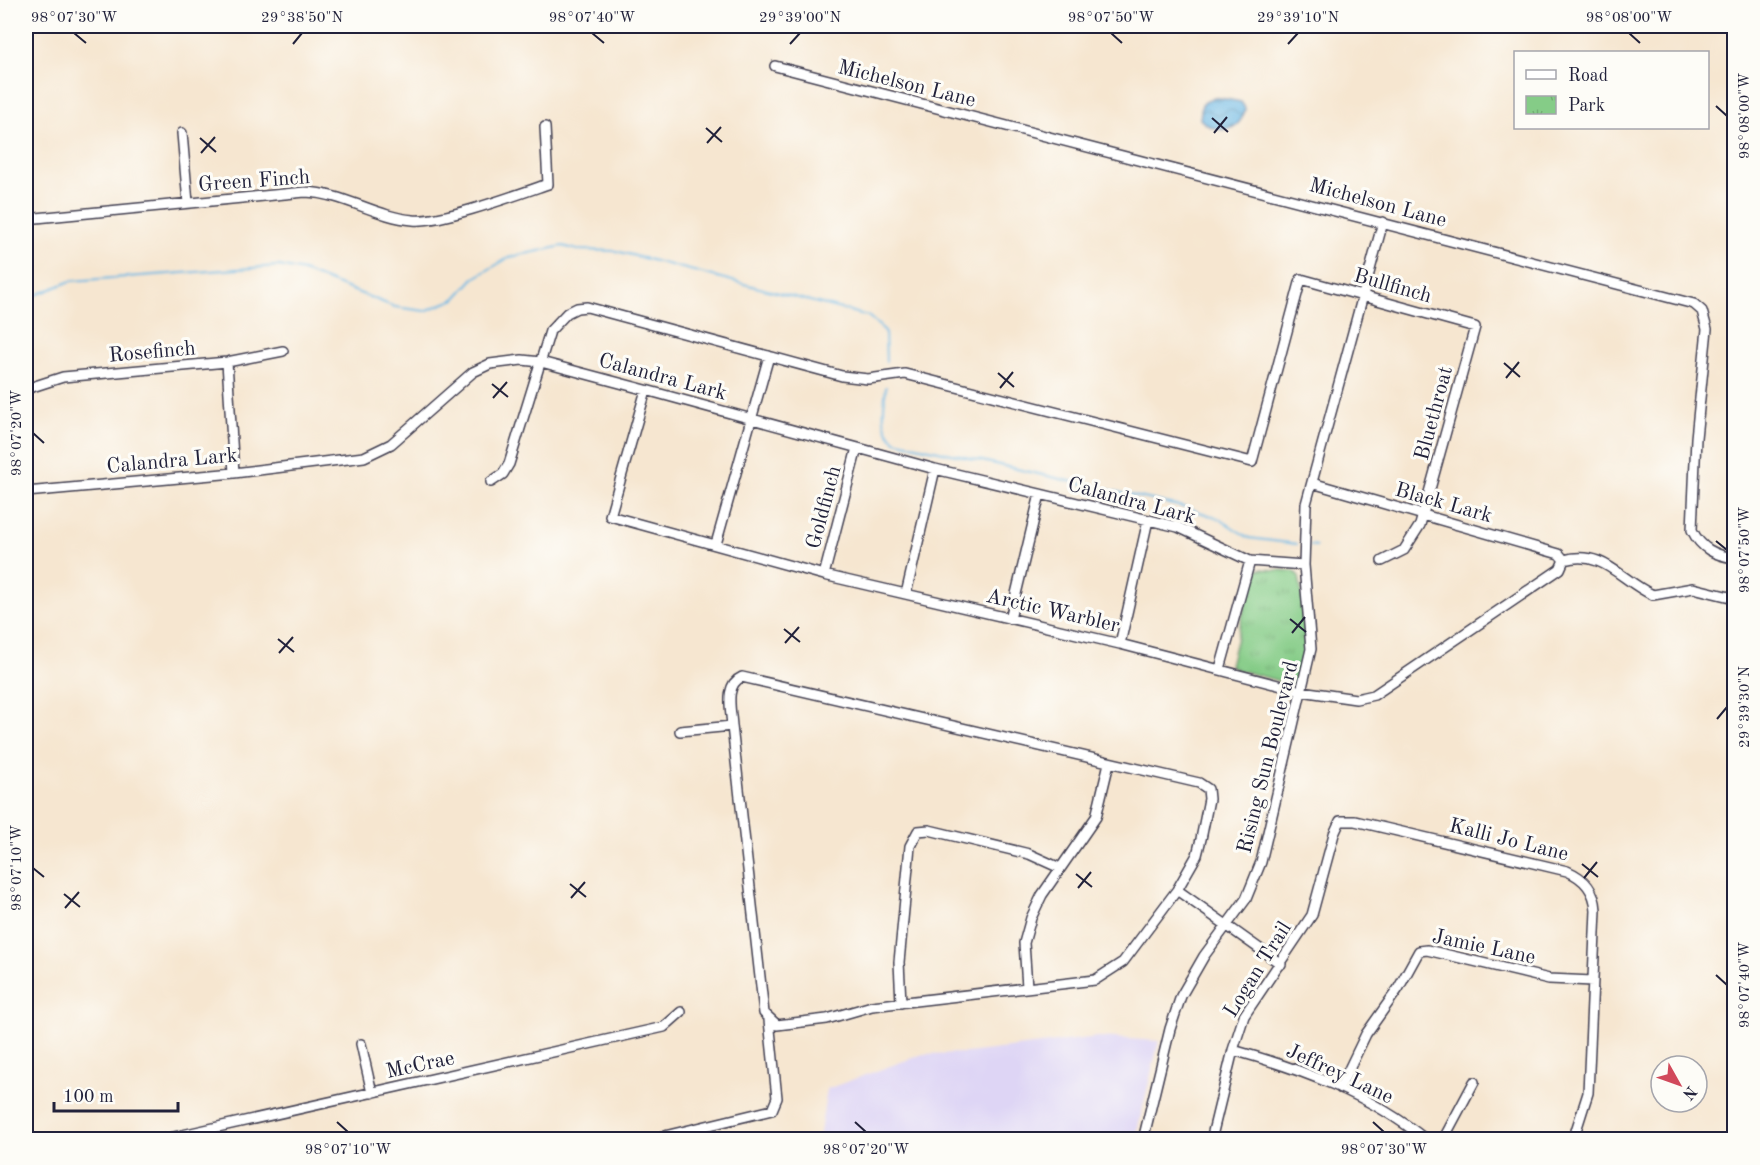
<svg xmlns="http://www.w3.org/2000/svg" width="1760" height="1165" font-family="'Old Standard TT',serif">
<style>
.built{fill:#ded5f5}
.park{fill:url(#park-tufts);stroke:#547761;stroke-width:1.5}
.water{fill:url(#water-waves);stroke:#466c90;stroke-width:1.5}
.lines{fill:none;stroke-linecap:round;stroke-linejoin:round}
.stream{stroke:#6ab7e4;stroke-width:2}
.minor-casing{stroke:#423f51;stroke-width:12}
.minor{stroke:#fff;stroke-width:9}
.ticks{fill:none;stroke:#22223b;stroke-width:2}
.labels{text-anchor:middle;stroke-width:6;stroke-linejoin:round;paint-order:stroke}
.street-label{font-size:21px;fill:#22223b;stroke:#fdfcf7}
.neatline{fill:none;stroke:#22223b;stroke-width:2}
.ticks-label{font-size:15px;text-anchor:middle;fill:#22223b}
</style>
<defs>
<pattern id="park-tufts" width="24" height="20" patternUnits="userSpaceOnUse" patternTransform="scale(1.5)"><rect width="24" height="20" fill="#85cc87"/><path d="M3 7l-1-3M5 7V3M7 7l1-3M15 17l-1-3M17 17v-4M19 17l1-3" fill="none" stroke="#73af75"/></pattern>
<pattern id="water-waves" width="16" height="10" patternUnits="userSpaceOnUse" patternTransform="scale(1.5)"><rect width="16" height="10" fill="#6ab7e4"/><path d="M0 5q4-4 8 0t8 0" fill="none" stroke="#5794ba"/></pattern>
</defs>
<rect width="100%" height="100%" fill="#fdfcf7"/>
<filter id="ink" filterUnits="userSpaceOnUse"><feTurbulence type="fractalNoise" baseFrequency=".0167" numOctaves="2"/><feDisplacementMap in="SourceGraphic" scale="12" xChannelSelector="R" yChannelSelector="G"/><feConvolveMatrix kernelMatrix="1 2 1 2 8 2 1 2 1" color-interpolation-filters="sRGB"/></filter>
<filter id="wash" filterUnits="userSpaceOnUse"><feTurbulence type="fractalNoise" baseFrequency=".008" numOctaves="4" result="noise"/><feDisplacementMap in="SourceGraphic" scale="24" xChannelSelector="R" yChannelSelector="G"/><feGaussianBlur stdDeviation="1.35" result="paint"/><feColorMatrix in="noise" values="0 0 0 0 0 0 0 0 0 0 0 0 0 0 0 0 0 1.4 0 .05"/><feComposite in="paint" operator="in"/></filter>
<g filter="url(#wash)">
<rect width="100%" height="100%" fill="#f6e6d0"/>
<path class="built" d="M 1098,1037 L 1159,1041 L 1135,1139 L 819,1139 L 827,1089 L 923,1054 L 967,1053 Z"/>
<path class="park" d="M 1259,569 L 1294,571 L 1299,576 C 1303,602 1314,665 1297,686 L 1231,668 L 1230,665 L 1253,573 Z"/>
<path class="water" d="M 1214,97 L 1241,102 L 1245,108 C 1242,132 1216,136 1200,119 L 1202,104 Z"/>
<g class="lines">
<path class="stream" d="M 26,299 L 71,281 L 279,266 L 303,271 L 395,307 L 425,311 L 455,299 L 474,278 L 510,257 L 563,246 L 577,250 L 616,251 L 868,316 L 885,331 L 886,362
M 886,387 C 884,409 879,425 895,441 L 1187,508 L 1218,518 L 1249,538 L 1297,544
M 1310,545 L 1316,546
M 26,637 L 31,640"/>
</g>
</g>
<g filter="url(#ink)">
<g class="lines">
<g class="minor-casing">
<path id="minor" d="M 775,66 L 1694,304 L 1702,311 L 1707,329 L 1696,438 L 1692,530 C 1701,549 1715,555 1734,558
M 182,133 L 188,203
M 26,219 L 305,192 C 343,193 376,217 413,220 C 440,223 519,194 548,184 L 545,127
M 227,362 L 234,473
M 26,389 L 63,377 L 227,362 L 283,351
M 646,390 L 610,516 L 824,575 L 1120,644 L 1301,691 L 1356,699 L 1374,695 L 1560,569 L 1564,560 C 1604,549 1621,581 1653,595 L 1693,588 L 1734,598
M 491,482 L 503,474 L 509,464 L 550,331 L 567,313 L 577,308 L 587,307 L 842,376 L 868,379 L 905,374 L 1252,462 L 1301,279 L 1475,327 L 1420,525 L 1404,550 L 1382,561
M 1312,483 L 1559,554 L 1564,560
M 26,492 L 234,473 L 364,457 L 391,444 L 473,372 L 490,364 L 522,360 L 541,362 L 646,390 L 935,469 L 1178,527 L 1250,561 L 1304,565
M 716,544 L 769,356
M 824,575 L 857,448
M 906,594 L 935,469
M 1010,619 L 1040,494
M 1120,644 L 1148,520
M 1220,669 L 1250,561
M 742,677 L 1199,783 L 1208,789 L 1209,799 L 1201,839 L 1197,855 L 1177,890 L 1123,962 L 1095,980 L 872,1006 L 827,1019 L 777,1025 L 764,1013 L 732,726 C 731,709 724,685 742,677 Z
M 680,731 L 732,726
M 1177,890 L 1281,964
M 1027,987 L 1024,943 L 1031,918 L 1042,895 L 1096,817 L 1109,763
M 901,1003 L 899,962 L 910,846 L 918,831 L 929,830 L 1029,854 L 1060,868
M 361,1044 L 372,1093
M 1233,1050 C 1301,1069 1370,1094 1426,1140
M 1340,1088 L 1366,1034 L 1398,989 L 1419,951 L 1427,950 L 1549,979 L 1593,981
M 160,1140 L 664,1027 L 681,1012
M 648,1140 L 772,1110 L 777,1098 L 769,1020
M 1143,1140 L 1170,1029 L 1181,996 L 1204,956 L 1246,899 L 1261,862 L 1311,649 L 1304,565 L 1306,504 L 1383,222
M 1211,1140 L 1233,1050 L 1244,1016 L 1312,915 L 1334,834 L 1340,821 L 1355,821 L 1567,871 C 1584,878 1595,891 1596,910 L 1588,1093 L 1573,1140
M 1443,1140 L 1474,1082"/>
</g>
<use href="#minor" class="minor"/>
</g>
</g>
<path class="ticks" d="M 74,33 L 86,43M 592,33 L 604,43M 1111,33 L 1122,43M 1629,33 L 1640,43M 293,44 L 302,33M 790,44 L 800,33M 1288,44 L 1298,33M 1716,106 L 1727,116M 1212,118 L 1228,132M 706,128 L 722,142M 1214,133 L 1227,117M 200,138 L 216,152M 707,143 L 721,127M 201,153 L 215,137M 1504,363 L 1520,377M 998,373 L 1014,387M 1506,378 L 1519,362M 492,384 L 508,397M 1000,388 L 1013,372M 493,398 L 507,382M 33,433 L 44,443M 1716,541 L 1727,550M 1290,619 L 1306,632M 784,629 L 800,642M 1292,633 L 1305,617M 278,639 L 294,652M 785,643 L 799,627M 279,653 L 293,637M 1717,719 L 1727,707M 1582,864 L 1598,877M 33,868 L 44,877M 1076,874 L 1092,887M 1584,878 L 1597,862M 570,884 L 586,897M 1078,888 L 1091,872M 64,894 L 80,907M 571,898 L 585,882M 65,908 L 79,892M 1716,975 L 1727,985M 337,1122 L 348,1132M 855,1122 L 866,1132M 1373,1122 L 1384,1132"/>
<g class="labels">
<g class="street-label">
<text transform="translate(907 83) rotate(14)" y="7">Michelson Lane</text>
<text transform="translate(254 180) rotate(-4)" y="7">Green Finch</text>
<text transform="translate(1378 202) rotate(15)" y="7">Michelson Lane</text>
<text transform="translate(1393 285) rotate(16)" y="7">Bullfinch</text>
<text transform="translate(152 351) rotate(-5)" y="7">Rosefinch</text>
<text transform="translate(663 376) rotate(15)" y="7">Calandra Lark</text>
<text transform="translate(1433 413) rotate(-75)" y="7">Bluethroat</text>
<text transform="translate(172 460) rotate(-5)" y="7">Calandra Lark</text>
<text transform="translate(1132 500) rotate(15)" y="7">Calandra Lark</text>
<text transform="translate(1444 502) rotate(16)" y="7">Black Lark</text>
<text transform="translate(823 507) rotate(-75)" y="7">Goldfinch</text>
<text transform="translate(1053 610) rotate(13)" y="7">Arctic Warbler</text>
<text transform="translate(1267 757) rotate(-76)" y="7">Rising Sun Boulevard</text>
<text transform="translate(1509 839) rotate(14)" y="7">Kalli Jo Lane</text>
<text transform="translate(1484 946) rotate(12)" y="7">Jamie Lane</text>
<text transform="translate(1257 969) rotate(-58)" y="7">Logan Trail</text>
<text transform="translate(420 1064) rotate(-12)" y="7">McCrae</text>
<text transform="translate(1340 1073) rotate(25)" y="7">Jeffrey Lane</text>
</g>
</g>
<rect width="1760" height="1165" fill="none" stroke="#fdfcf7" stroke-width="66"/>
<rect x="1514" y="51" width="195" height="78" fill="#fdfcf7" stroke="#a5a5ac" stroke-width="1.5"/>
<rect x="1526" y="70" width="30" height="9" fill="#ffffff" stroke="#a5a5ac" stroke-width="1.5"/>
<text x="1568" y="81" font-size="18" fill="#22223b">Road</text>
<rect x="1526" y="96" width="30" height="18" fill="url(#park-tufts)" stroke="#a5a5ac" stroke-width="1.5"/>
<text x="1568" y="111" font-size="18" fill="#22223b">Park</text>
<g transform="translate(1679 1084) rotate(130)"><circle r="28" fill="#fdfcf7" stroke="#a5a5ac" stroke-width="1.5"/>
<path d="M0-4.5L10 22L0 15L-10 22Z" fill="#d1495b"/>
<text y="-9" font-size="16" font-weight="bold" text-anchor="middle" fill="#22223b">N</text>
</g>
<path d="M54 1102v9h124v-9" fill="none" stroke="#22223b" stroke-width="3"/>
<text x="63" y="1102" font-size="18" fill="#22223b" stroke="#fdfcf7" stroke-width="4.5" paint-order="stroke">100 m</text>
<rect x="33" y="33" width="1694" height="1099" class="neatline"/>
<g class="ticks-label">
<text x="74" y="22">98°07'30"W</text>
<text x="302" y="22">29°38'50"N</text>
<text x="592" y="22">98°07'40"W</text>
<text x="800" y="22">29°39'00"N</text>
<text x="1111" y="22">98°07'50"W</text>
<text x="1298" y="22">29°39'10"N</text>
<text x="1629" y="22">98°08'00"W</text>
<text transform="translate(1744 116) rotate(-90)" y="5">98°08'00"W</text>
<text transform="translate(16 433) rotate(-90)" y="5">98°07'20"W</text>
<text transform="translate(1744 550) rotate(-90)" y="5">98°07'50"W</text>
<text transform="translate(1744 707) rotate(-90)" y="5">29°39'30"N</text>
<text transform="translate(16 868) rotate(-90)" y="5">98°07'10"W</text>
<text transform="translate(1744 985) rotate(-90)" y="5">98°07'40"W</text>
<text x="348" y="1154">98°07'10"W</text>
<text x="866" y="1154">98°07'20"W</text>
<text x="1384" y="1154">98°07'30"W</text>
</g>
</svg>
